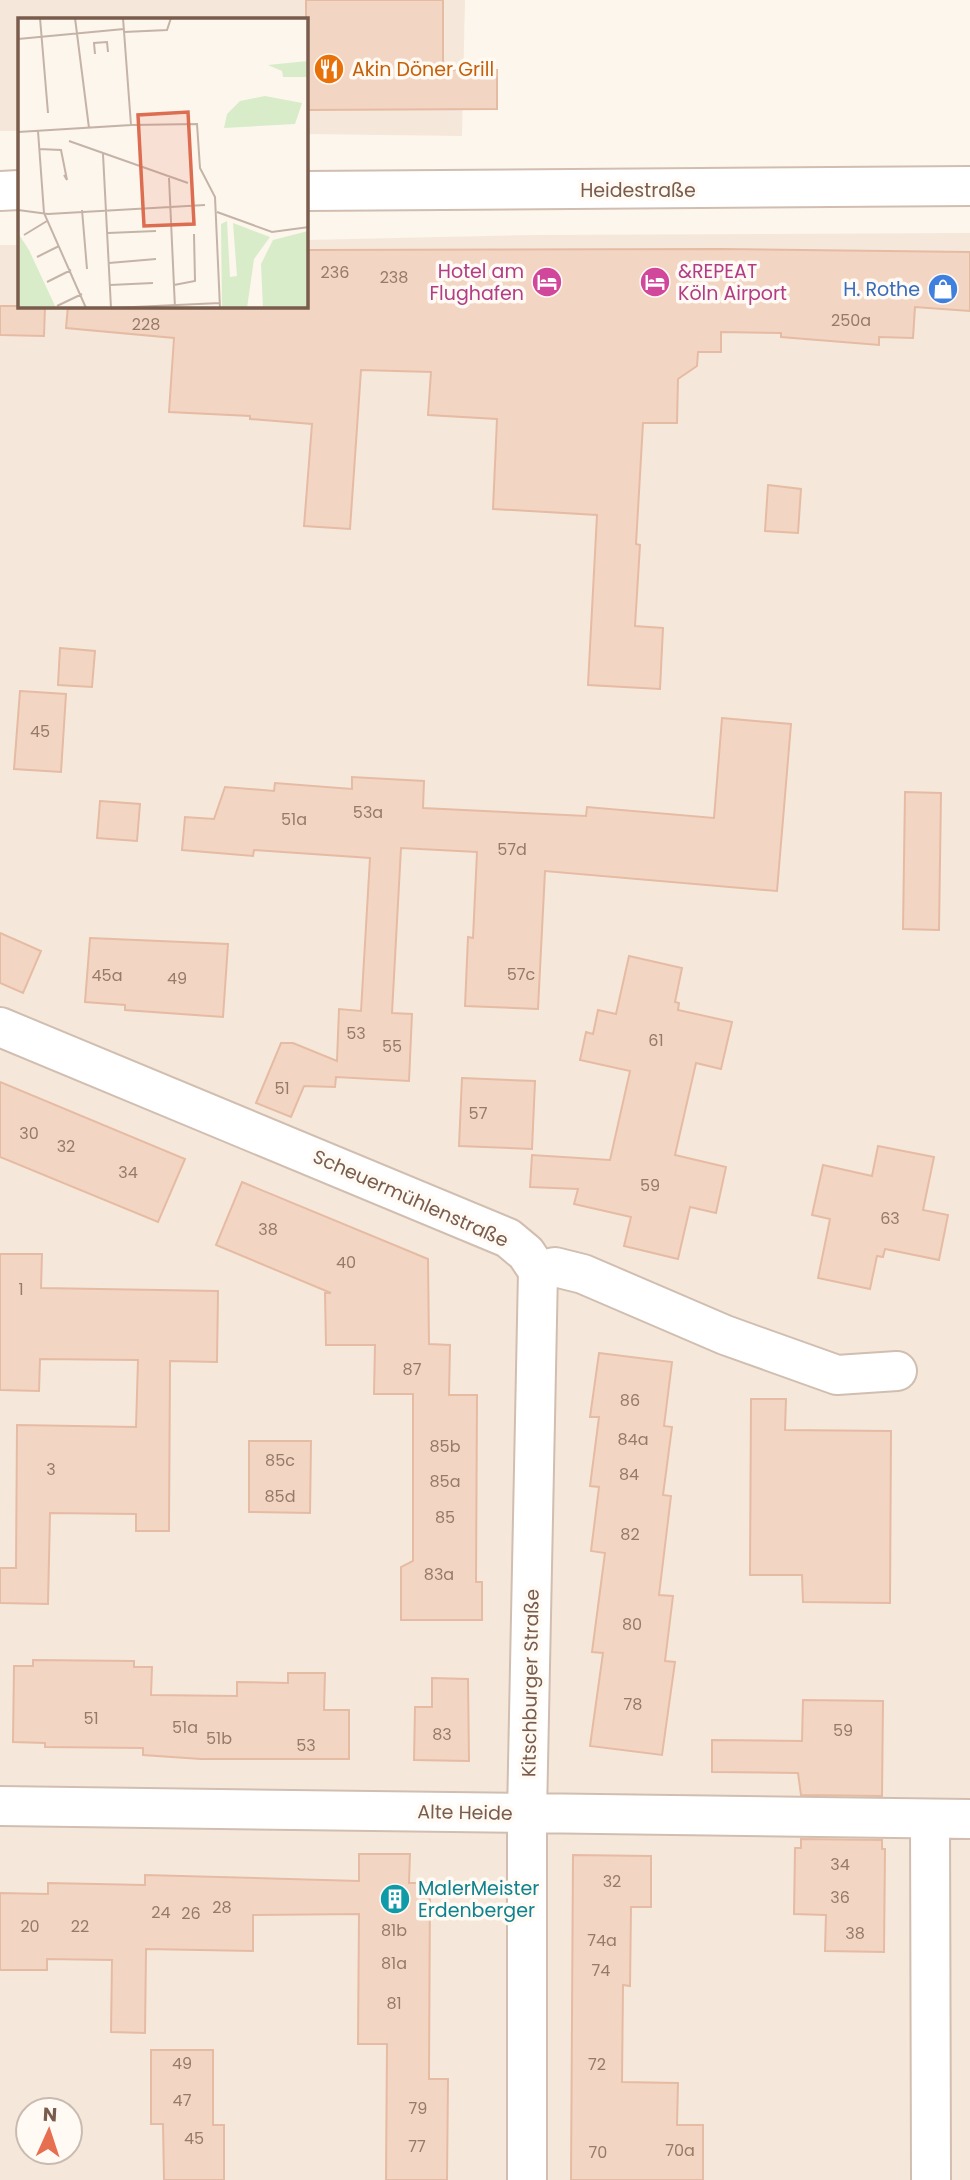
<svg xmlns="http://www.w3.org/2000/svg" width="970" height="2180" font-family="Poppins,sans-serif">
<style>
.residential{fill:#f5e8da;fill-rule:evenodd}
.building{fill:#f3d5c3;stroke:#e6bba3;stroke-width:2}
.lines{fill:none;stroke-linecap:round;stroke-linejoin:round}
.minor-casing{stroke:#d1beb0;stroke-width:42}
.minor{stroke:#fff;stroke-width:38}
.labels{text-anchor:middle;stroke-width:7;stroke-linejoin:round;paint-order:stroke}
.number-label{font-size:16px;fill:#987a6a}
.food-label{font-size:19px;fill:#c56008;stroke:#fffaf3;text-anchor:start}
.street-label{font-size:19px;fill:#7a5c4d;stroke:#fffaf3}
.hotel-label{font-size:19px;fill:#b23c85;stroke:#fffaf3;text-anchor:end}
.shop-label{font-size:19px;fill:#366cbe;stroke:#fffaf3;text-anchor:end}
.culture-label{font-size:19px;fill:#0d838f;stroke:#fffaf3;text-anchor:start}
.inset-road{fill:none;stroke:#c5b3a7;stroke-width:2}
.view{fill:#dc6d51;fill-opacity:0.15;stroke:#dc6d51;stroke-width:3.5}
.inset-edge{fill:none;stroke:#7a5c4d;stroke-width:3.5}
</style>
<rect width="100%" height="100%" fill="#fdf6ec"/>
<path class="residential" d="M 0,0 L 465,0 L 462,136 L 306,134 L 306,19 L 19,19 L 19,131 L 0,131 Z
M 970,233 L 970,2180 L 0,2180 L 0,245 L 19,245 L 19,306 L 306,306 L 306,240 L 533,235 ZM 28,2110 L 70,2110 L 70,2152 L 28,2152 Z"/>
<path class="building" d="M 306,0 L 443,0 L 443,70 L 497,70 L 497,109 L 306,110 Z
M 722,249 L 970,252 L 970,311 L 915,307 L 913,338 L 879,337 L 879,345 L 781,337 L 781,333 L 721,332 L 721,352 L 698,352 L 697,366 L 678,379 L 677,423 L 643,423 L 636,544 L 640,545 L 635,626 L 663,628 L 660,689 L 588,685 L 597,515 L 493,509 L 497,419 L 428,415 L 431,372 L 361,370 L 350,529 L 304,526 L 312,424 L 250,419 L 250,416 L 169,412 L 174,338 L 66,328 L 68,306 L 306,306 L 306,250 Z
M 0,306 L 45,306 L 44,336 L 0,335 Z
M 768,485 L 801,489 L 798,533 L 765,531 Z
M 60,648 L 95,651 L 92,687 L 58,685 Z
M 20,691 L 66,694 L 61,772 L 14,769 Z
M 722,718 L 791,724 L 777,891 L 545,871 L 538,1009 L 465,1006 L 468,937 L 473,938 L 477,852 L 401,848 L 392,1013 L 412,1014 L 409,1081 L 336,1077 L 335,1087 L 304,1086 L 291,1117 L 256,1103 L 281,1043 L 293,1043 L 337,1061 L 339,1009 L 361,1011 L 370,858 L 254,850 L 253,856 L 182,850 L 185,817 L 214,819 L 225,787 L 274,791 L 275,783 L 352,789 L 352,777 L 424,781 L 423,808 L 586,816 L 587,807 L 714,818 Z
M 905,792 L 941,793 L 939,930 L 903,929 Z
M 100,801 L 140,804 L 137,841 L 97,838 Z
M 0,933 L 41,951 L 23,993 L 0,983 Z
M 90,938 L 228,944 L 223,1017 L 125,1010 L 125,1005 L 85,1002 Z
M 629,956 L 682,968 L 675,1002 L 679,1003 L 678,1010 L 732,1022 L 721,1069 L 696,1063 L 675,1155 L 726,1167 L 716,1213 L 690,1207 L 678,1259 L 624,1246 L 631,1217 L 574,1204 L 578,1189 L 530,1187 L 532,1155 L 610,1160 L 630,1071 L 580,1060 L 586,1032 L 593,1034 L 598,1010 L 616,1014 Z
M 462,1078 L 535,1081 L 532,1149 L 459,1146 Z
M 0,1082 L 185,1159 L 158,1222 L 0,1157 Z
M 878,1146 L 934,1157 L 923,1210 L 948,1215 L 939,1260 L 885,1249 L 883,1257 L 877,1256 L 870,1289 L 818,1278 L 830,1219 L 812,1215 L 823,1165 L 872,1176 Z
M 242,1182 L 428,1259 L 429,1344 L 450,1345 L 449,1395 L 477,1395 L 476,1582 L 482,1582 L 482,1620 L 401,1620 L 401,1567 L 413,1561 L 413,1394 L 374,1394 L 375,1345 L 326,1345 L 325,1293 L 331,1293 L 216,1245 Z
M 0,1254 L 42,1254 L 41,1288 L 218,1291 L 217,1362 L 170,1361 L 169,1531 L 136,1531 L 136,1514 L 50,1513 L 48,1604 L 0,1603 L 0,1568 L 16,1568 L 17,1425 L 136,1427 L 138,1360 L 40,1359 L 39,1391 L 0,1390 Z
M 599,1353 L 672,1362 L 664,1426 L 672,1427 L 663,1495 L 671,1496 L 659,1595 L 673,1596 L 665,1661 L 675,1662 L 662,1755 L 590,1746 L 603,1653 L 592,1652 L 605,1553 L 591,1551 L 599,1487 L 590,1486 L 599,1417 L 590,1417 Z
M 751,1399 L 786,1399 L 785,1430 L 891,1431 L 890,1603 L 803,1602 L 802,1575 L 750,1575 Z
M 249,1441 L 311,1441 L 310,1513 L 249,1512 Z
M 33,1660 L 134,1661 L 134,1667 L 152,1667 L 151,1695 L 237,1696 L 237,1682 L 288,1683 L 288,1673 L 325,1673 L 324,1710 L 349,1710 L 349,1759 L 201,1759 L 143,1755 L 143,1748 L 45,1747 L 45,1743 L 13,1742 L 14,1666 L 33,1666 Z
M 432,1678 L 468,1679 L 469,1761 L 414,1760 L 415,1707 L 432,1707 Z
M 803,1700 L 883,1701 L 882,1796 L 801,1795 L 798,1773 L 712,1772 L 712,1740 L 802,1741 Z
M 801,1839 L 882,1840 L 882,1849 L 885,1849 L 884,1952 L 825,1951 L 826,1915 L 794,1914 L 795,1848 L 801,1848 Z
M 359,1854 L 410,1854 L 409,1883 L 430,1883 L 429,2079 L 448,2079 L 447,2180 L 386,2180 L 387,2044 L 358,2044 L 359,1914 L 253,1915 L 253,1951 L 146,1949 L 145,2033 L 111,2032 L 112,1960 L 47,1959 L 47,1970 L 0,1970 L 0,1893 L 48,1894 L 48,1883 L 145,1885 L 145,1875 L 359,1881 Z
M 573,1855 L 651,1856 L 651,1907 L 631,1907 L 630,1986 L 623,1985 L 622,2082 L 678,2083 L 677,2125 L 703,2125 L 703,2180 L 571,2180 Z
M 151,2050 L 213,2050 L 213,2125 L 224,2125 L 224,2180 L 164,2180 L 163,2124 L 151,2124 Z"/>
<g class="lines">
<g class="minor-casing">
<path id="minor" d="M 0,191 L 19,190
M 306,191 L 970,186
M 0,1027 L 508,1238 L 526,1253 L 538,1271
M 538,1271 L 555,1267 L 583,1274 L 725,1335 L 837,1375 L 897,1371
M 0,1806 L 970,1819
M 930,1819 L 931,2180
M 527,2180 L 527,1814 L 538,1271"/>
</g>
<use href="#minor" class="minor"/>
</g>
<defs>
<g id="restaurant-disc" transform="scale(1.575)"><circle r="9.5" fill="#e8710a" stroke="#fffaf3"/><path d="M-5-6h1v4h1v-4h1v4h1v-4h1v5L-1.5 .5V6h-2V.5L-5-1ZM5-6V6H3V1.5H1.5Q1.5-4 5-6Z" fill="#fff"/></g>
<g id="hotel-disc" transform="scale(1.575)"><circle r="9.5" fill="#d1479c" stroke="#fffaf3"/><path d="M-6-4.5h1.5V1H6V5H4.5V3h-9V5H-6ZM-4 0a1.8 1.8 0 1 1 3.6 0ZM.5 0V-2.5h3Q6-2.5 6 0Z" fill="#fff"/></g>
<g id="shop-disc" transform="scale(1.575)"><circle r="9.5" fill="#3f7fe0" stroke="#fffaf3"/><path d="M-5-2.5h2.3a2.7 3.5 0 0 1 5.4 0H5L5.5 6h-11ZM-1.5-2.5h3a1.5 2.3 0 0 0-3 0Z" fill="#fff"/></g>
<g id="building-disc" transform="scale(1.575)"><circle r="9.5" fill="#0f9aa8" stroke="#fffaf3"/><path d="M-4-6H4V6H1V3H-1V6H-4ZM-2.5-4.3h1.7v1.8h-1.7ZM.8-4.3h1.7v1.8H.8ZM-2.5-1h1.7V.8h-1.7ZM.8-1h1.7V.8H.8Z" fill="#fff"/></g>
</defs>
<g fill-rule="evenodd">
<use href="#restaurant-disc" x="329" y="69"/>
<use href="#hotel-disc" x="547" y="282"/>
<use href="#hotel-disc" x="655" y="282"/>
<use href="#shop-disc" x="943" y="289"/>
<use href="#building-disc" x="395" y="1899"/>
</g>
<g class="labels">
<g class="number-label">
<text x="335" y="278">236</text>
<text x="394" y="283">238</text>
<text x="851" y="326">250a</text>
<text x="146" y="330">228</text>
<text x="40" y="737">45</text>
<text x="368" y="818">53a</text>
<text x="294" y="825">51a</text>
<text x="512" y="855">57d</text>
<text x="521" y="980">57c</text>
<text x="107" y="981">45a</text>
<text x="177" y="984">49</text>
<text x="356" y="1039">53</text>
<text x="656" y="1046">61</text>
<text x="392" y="1052">55</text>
<text x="282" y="1094">51</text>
<text x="478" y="1119">57</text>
<text x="29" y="1139">30</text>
<text x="66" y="1152">32</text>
<text x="128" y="1178">34</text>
<text x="650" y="1191">59</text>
<text x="890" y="1224">63</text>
<text x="268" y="1235">38</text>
<text x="346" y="1268">40</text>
<text x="21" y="1295">1</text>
<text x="412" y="1375">87</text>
<text x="630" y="1406">86</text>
<text x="633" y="1445">84a</text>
<text x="445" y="1452">85b</text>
<text x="280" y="1466">85c</text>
<text x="51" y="1475">3</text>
<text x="629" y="1480">84</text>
<text x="445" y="1487">85a</text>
<text x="280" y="1502">85d</text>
<text x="445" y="1523">85</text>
<text x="630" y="1540">82</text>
<text x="439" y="1580">83a</text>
<text x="632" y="1630">80</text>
<text x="633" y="1710">78</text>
<text x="91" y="1724">51</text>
<text x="185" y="1733">51a</text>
<text x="843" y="1736">59</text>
<text x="442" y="1740">83</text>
<text x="219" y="1744">51b</text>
<text x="306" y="1751">53</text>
<text x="840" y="1870">34</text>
<text x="612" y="1887">32</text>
<text x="840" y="1903">36</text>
<text x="222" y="1913">28</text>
<text x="161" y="1918">24</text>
<text x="191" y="1919">26</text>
<text x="30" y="1932">20</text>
<text x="80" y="1932">22</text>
<text x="394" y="1936">81b</text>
<text x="855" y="1939">38</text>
<text x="602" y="1946">74a</text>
<text x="394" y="1969">81a</text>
<text x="601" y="1976">74</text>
<text x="394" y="2009">81</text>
<text x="182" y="2069">49</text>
<text x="597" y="2070">72</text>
<text x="182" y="2106">47</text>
<text x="418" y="2114">79</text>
<text x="194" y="2144">45</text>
<text x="417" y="2152">77</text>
<text x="680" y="2156">70a</text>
<text x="598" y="2158">70</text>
</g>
<g class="food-label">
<text x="352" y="76">Akin Döner Grill</text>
</g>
<g class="street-label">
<text x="638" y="197">Heidestraße</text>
<text transform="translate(411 1198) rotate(24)" y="7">Scheuermühlenstraße</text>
<text transform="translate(530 1683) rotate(-89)" y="7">Kitschburger Straße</text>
<text transform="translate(465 1812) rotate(1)" y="7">Alte Heide</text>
</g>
<g class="hotel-label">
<text x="524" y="278">Hotel am<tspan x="524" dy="22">Flughafen</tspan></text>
<text x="678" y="278" text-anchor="start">&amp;REPEAT<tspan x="678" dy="22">Köln Airport</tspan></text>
</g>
<g class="shop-label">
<text x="920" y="296">H. Rothe</text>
</g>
<g class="culture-label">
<text x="418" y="1895">MalerMeister<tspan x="418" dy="22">Erdenberger</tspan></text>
</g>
</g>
<g transform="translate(18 18)">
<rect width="290" height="290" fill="#fdf6ec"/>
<path d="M 290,43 L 290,59 L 265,59 L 264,53 L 250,47 ZM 247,78 L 284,85 L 277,106 L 206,110 L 209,96 L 222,83 ZM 209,203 L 212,259 L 219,258 L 215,205 L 252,219 L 236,241 L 229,290 L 204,290 L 203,206 ZM 290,213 L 290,290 L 245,290 L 243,246 L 255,222 ZM 0,215 L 11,232 L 38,290 L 0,290 Z" fill="#d8ecc9"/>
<path class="inset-road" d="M 22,0 L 30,95M 57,0 L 71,110M 106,14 L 149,12 L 153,0M 0,21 L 106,11M 77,36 L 76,25 L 89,24 L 90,34M 113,107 L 179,106 L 182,150 L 197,179 L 202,290M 20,113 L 26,195 L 68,290M 0,114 L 113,107 L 105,0M 51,123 L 170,165M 21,131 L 43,132 L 49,162 L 46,157M 85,136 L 93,290M 151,160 L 157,290M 0,192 L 30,196 L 187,187M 64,192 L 69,251M 199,194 L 254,214 L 291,209M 90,215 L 138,213M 6,217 L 29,203M 19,239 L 41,228M 91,245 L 138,241M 29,264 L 53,252M 92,267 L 135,265M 156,267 L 177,263 L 176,216M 39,288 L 64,276M 94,290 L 202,285"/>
<path class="view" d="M 170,94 L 176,206 L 126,208 L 120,97 Z"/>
<rect width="290" height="290" class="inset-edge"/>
</g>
<g transform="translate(49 2131) rotate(3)"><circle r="33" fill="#fffaf3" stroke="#cabbb1" stroke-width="2"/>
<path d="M0-5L12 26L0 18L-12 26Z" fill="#e76f51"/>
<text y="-10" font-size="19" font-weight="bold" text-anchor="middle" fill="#7a5c4d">N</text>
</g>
</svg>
